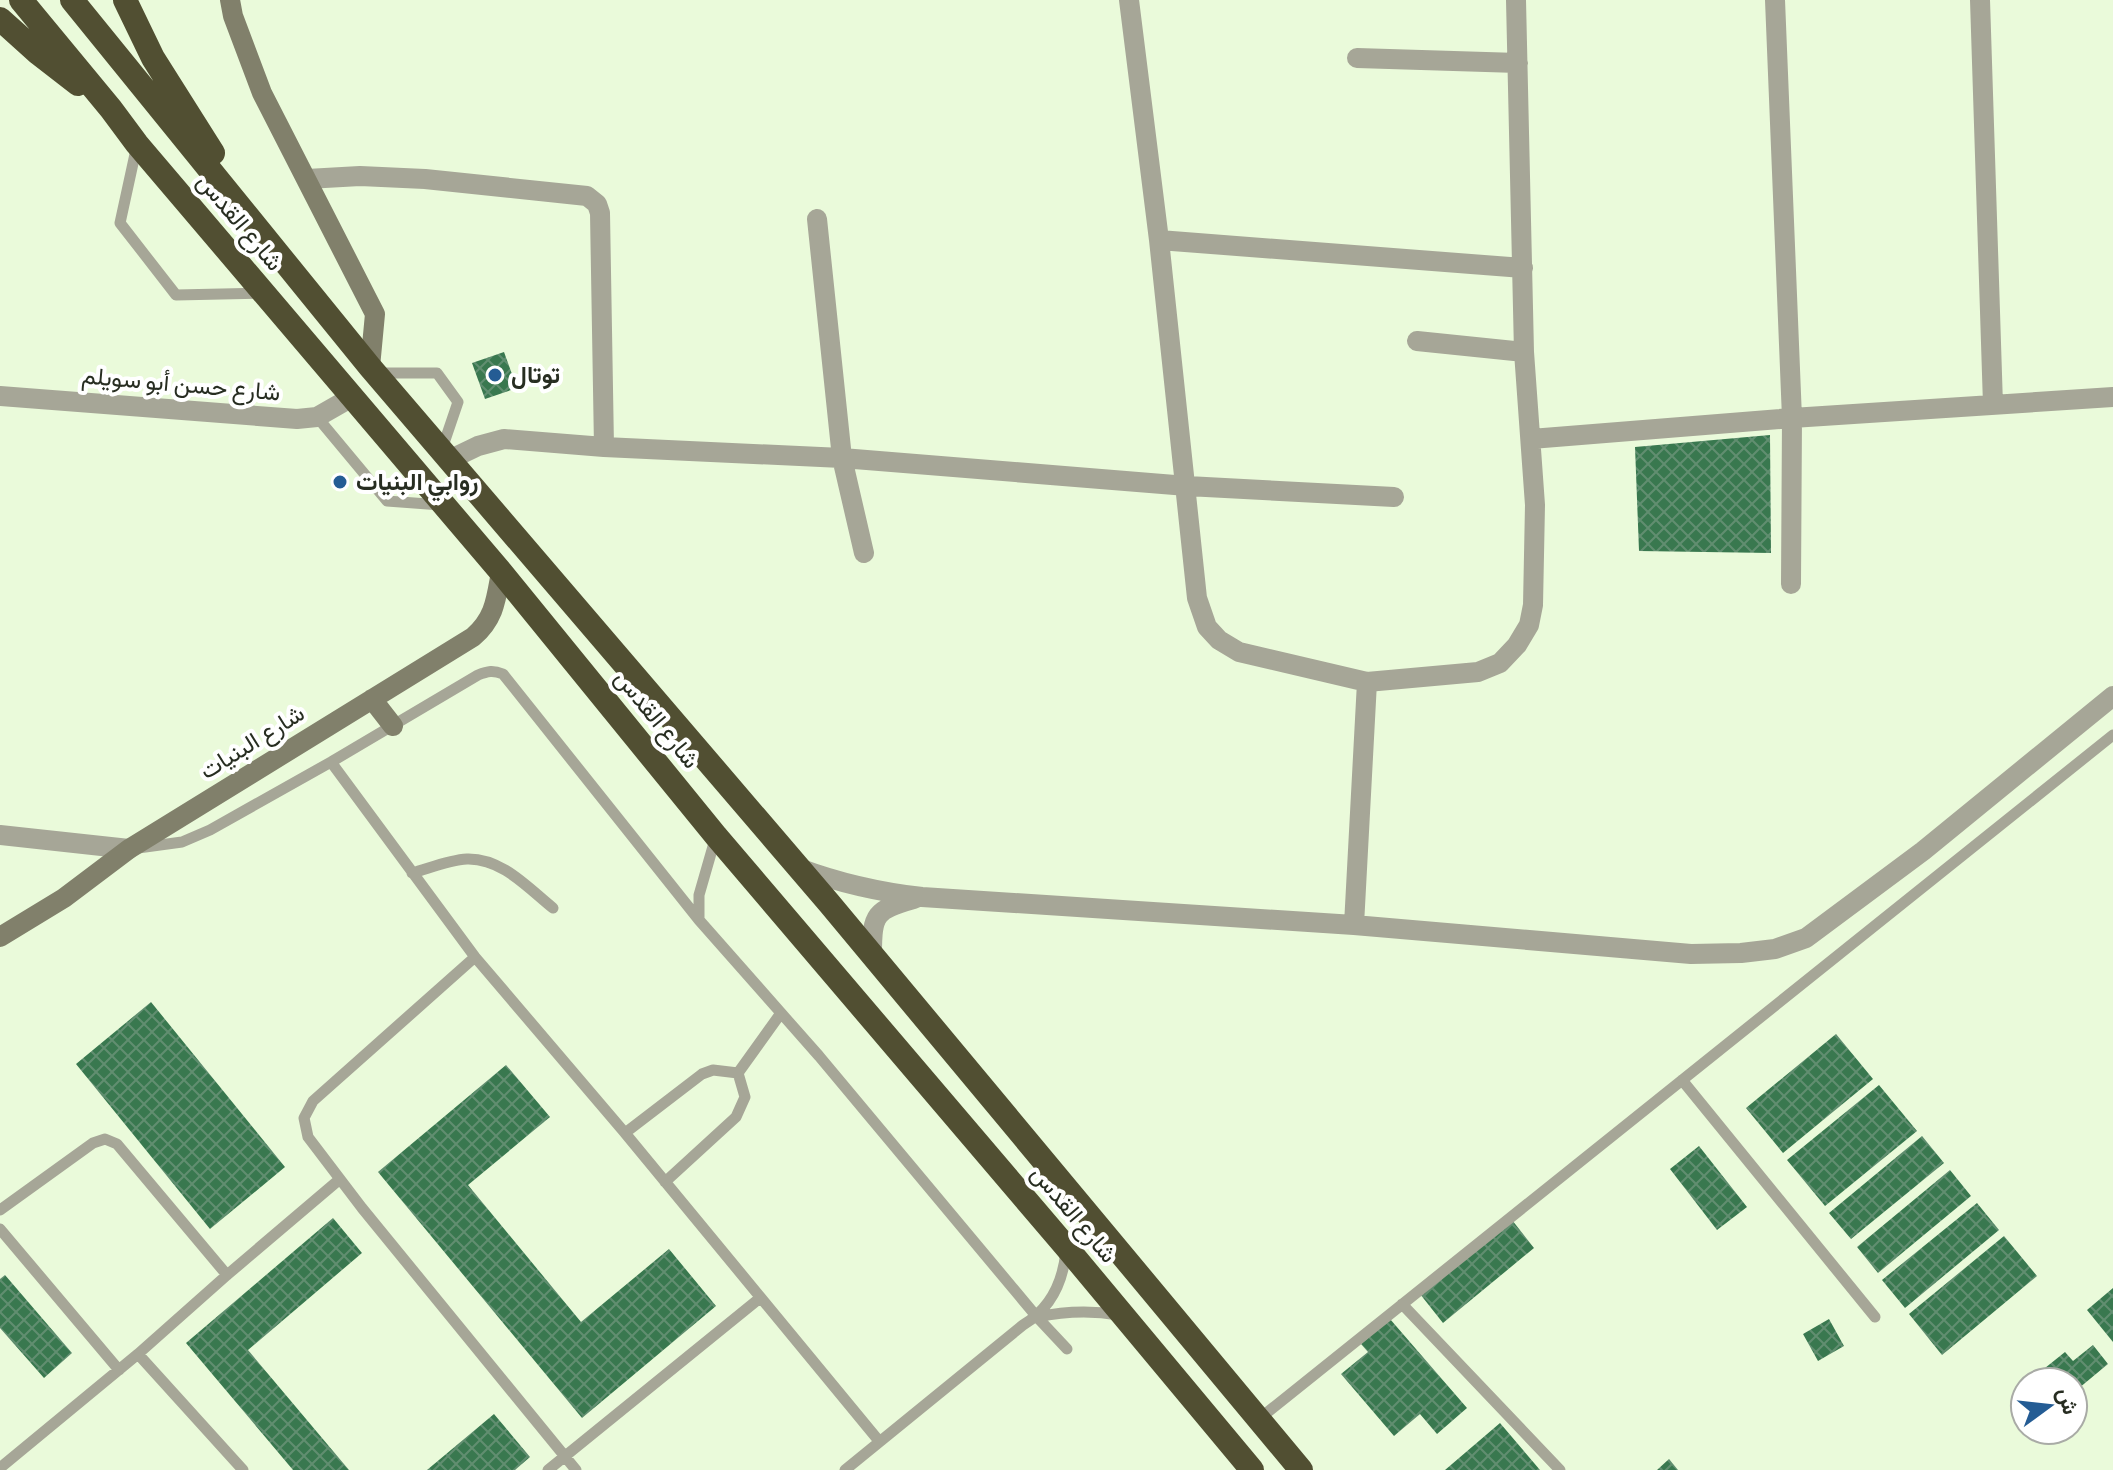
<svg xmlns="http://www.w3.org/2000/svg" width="2113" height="1470" font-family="'Source Sans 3',Vazirmatn,sans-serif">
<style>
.building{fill:url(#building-cross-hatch)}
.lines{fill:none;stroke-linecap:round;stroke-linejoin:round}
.lane{stroke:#a6a697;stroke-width:11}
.street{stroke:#a6a697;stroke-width:20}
.secondary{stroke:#81806b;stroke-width:20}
.highway{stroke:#514f32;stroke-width:24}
.poi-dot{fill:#245c94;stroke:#fff;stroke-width:3}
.labels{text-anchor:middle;stroke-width:8;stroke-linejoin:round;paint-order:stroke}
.street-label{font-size:24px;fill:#272d21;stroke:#fff}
.poi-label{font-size:24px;font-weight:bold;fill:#272d21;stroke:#fff;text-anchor:start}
</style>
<defs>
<pattern id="building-cross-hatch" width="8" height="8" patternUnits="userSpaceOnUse" patternTransform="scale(2)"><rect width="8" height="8" fill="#39784f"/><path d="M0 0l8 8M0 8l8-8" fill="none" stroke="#618e70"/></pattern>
</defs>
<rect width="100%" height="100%" fill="#eafada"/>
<path class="building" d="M 504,352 L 517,388 L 485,399 L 472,363 Z
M 1770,435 L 1771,553 L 1639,551 L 1635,447 Z
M 151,1002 L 285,1167 L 210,1229 L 76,1064 Z
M 1836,1034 L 1873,1079 L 1783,1153 L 1746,1108 Z
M 506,1065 L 550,1117 L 468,1185 L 581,1322 L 669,1249 L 716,1306 L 582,1418 L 378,1172 Z
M 1879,1085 L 1917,1131 L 1825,1206 L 1787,1160 Z
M 1922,1136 L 1944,1163 L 1851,1239 L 1829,1213 Z
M 1699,1146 L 1747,1207 L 1717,1230 L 1670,1169 Z
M 1950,1170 L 1971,1196 L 1878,1273 L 1857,1247 Z
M 1977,1203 L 1999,1230 L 1905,1308 L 1882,1280 Z
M 333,1218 L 362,1253 L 248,1350 L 349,1470 L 293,1470 L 186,1343 Z
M 1512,1220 L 1534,1248 L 1443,1323 L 1420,1294 Z
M 2004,1236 L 2037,1276 L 1942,1355 L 1909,1314 Z
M 5,1275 L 72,1353 L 44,1378 L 0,1328 L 0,1279 Z
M 2113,1288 L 2113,1342 L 2087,1310 Z
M 1390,1319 L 1467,1408 L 1437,1434 L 1420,1414 L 1394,1436 L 1341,1374 L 1368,1352 L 1361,1344 Z
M 1829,1319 L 1844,1346 L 1818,1361 L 1803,1334 Z
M 2093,1345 L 2108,1364 L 2073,1393 L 2073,1382 L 2048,1382 L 2040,1372 L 2065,1352 L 2073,1361 Z
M 494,1414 L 530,1457 L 515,1470 L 427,1470 Z
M 1500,1423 L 1540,1470 L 1445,1470 Z
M 1669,1459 L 1678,1470 L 1657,1470 Z"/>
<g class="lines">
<path class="lane" d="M 137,145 L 120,223 L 176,295 L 263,293
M 379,373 L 437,373 L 458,402 L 442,449
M 317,417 L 387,501 L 441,505
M 331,762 L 475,957 L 625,1133 L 702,1074 L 713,1070 L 738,1073 L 781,1013
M 138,848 L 182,842 L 210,830 L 331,762 L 478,675 C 488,671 493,670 503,674 L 699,920 L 819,1056 L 1037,1317 L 1067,1349
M 412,873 C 430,868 449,860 467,859 C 502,858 528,888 553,908
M 699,920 L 699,895 L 716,836
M 475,957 L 313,1101 L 304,1118 L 308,1137 L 362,1208 L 576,1470
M 1682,1080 L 1875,1317
M 625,1133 L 879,1441
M 665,1182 L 736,1117 L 745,1097 L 738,1073
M 0,1210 L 93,1143 L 105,1139 L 117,1144 L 227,1275
M 0,1229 L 119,1370
M 1402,1304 L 1560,1470
M 1037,1317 C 1065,1311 1091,1310 1119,1315
M 138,1354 L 243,1470
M 1259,1419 L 2113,735
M 0,1468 L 138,1354 L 227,1275 L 340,1179
M 548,1470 L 760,1298
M 845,1470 L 1023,1325 C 1050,1309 1063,1282 1066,1251"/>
<path class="street" d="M 1129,0 L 1159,240 L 1197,598 L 1207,627 L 1219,640 L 1239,652 L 1367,682 L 1478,672 L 1500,663 L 1517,645 L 1529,625 L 1533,605 L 1535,505 L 1524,352 L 1516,0
M 1775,0 L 1792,418 L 1791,584
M 1980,0 L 1993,405
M 1357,58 L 1518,63
M 307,179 L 360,176 L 425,179 L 587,196 L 597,204 L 600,213 L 604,447
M 817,219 L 842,458 L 864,553
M 1159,240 L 1523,268
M 1417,341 L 1524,352
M 0,396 L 297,419 L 317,417 L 352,397
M 1531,439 L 1792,418 L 2113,397
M 451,459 L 478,446 L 504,439 L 604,447 L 842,458 L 1187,486 L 1394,497
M 0,835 L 129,849
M 799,868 C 839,883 879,892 922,897 L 1354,925 L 1691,954 L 1741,953 L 1775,949 L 1806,938 L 1923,851 L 2113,696
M 1354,925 L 1367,682
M 872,954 C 872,914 875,910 914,899"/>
<path class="secondary" d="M 230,0 L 233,16 L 262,93 L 375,314 L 370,367
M 372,699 L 393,726
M 0,937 L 64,898 L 129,849 L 473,637 C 495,618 496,599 501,572"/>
<path class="highway" d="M 21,0 L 111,109 L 137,144 L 501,572 L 716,836 L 1067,1248 L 1252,1470
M 72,0 L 370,367 L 829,903 L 1301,1470
M 125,0 L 153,58 L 213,153
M 0,19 L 38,53 L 78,84"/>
</g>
<g class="poi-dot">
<circle cx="495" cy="375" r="8"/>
<circle cx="340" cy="482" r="8"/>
</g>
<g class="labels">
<g class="street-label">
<text transform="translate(240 222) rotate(50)" y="8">شارع القدس</text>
<text transform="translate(181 384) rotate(5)" y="8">شارع حسن أبو سويلم</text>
<text transform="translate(657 719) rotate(51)" y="8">شارع القدس</text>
<text transform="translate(252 742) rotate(-32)" y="8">شارع البنيات</text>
<text transform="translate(1074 1214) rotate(50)" y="8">شارع القدس</text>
</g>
<g class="poi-label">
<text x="511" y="383">توتال</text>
<text x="356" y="490">روابي البنيات</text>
</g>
</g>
<g transform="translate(2049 1406) rotate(75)"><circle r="38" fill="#ffffff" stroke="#a9aba6" stroke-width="2"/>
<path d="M0-6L14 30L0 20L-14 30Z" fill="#245c94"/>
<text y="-12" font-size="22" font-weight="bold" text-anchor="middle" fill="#272d21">ش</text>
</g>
</svg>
